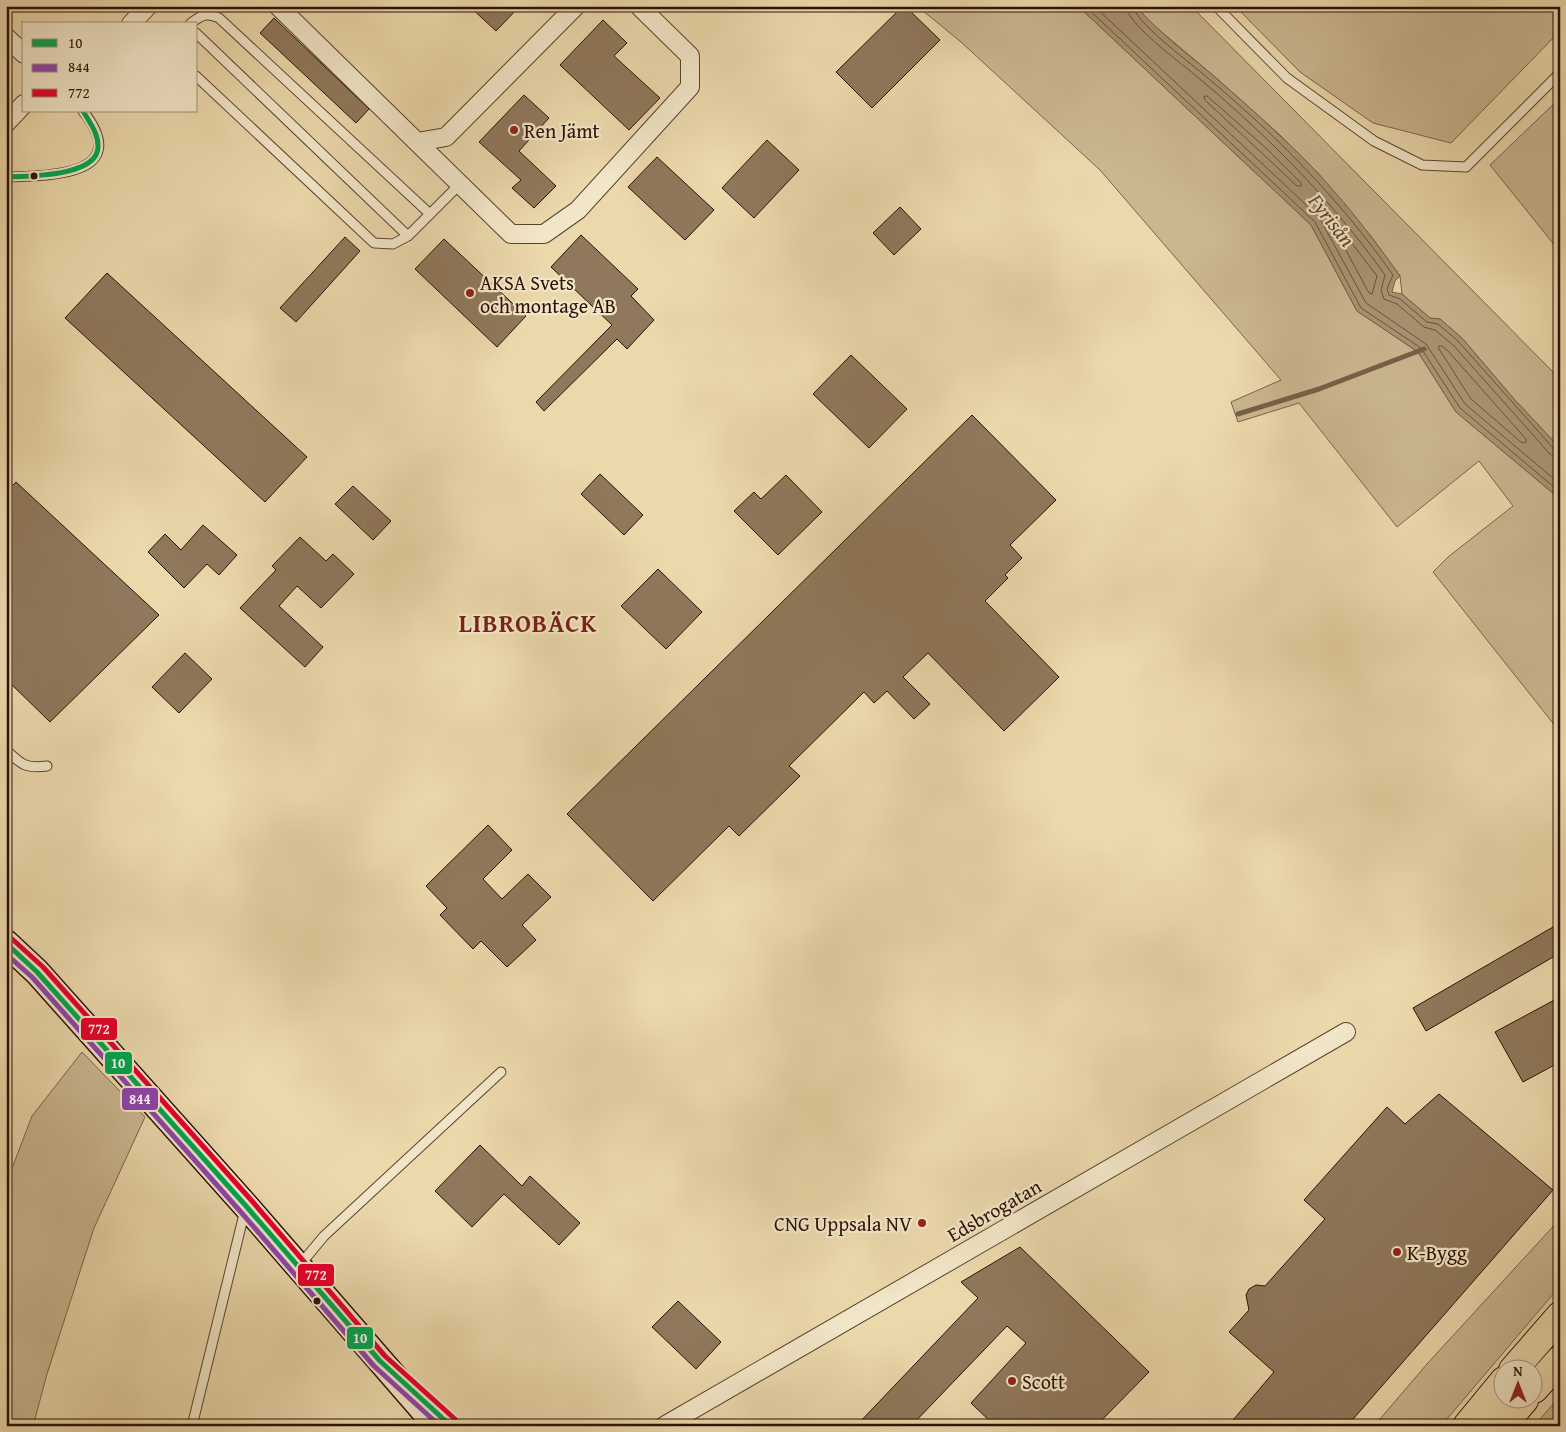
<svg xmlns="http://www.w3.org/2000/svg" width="1566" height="1432" font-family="'Gentium Book Plus',serif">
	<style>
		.green { fill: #cab68f; stroke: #7a644a }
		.water { fill: #aa9473; stroke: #776047 }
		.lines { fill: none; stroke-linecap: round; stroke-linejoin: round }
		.shore { stroke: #6a523c; stroke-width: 1 }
		.stream { stroke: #776047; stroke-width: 5 }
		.building { fill: #8f785b; stroke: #2b1105 }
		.service-casing { stroke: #5b432e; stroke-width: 11 }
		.minor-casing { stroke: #5b432e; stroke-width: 20 }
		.secondary-casing { stroke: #2b1105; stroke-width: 28 }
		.primary-casing { stroke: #2b1105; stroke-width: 30 }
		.service { stroke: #f2e6c8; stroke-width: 9 }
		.minor { stroke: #f2e6c8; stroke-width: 18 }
		.secondary { stroke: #f2e6c8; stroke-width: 25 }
		.primary { stroke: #ebd8ab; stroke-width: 28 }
		.bus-1-casing { stroke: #f2e6c8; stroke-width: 9 }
		.bus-2-casing { stroke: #f2e6c8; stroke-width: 9 }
		.bus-3-casing { stroke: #f2e6c8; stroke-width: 9 }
		.bus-1 { stroke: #00a651; stroke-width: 5 }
		.bus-2 { stroke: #8e44ad; stroke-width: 5 }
		.bus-3 { stroke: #e4002b; stroke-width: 5 }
		.poi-dot { fill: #8f2418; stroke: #f2e6c8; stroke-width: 2 }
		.bus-dot { fill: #2b1105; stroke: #f2e6c8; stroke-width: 2 }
		.labels { text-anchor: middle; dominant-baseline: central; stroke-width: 4.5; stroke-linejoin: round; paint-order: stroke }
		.poi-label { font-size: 20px; fill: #2b1105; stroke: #f2e6c8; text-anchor: start }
		.street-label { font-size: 20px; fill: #2b1105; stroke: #f2e6c8 }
		.water-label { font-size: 21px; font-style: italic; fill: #5e4531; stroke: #f2e6c8 }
		.district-label { font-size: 25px; font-weight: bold; letter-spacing: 1px; fill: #7a1f14; stroke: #f2e6c8 }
		.line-badge { stroke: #f2e6c8; stroke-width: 2 }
		.badge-label { font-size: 14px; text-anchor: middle; font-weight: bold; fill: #fff }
	</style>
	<rect width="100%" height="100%" fill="#ebd8ab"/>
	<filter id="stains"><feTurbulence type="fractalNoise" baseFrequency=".004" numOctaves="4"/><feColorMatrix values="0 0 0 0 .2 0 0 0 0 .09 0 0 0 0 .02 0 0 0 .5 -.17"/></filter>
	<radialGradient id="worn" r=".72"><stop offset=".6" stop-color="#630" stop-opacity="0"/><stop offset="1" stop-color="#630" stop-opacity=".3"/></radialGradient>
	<path class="green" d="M917,6H1078L1311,225L1357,311L1418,352L1456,412L1560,499V732L1433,572L1448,557L1513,506L1479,461L1397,527L1299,403L1238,422L1231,402L1281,380L1100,170L961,42Z
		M1136,6H1191L1560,379V448L1514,399L1462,338L1440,319L1430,318L1402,294L1400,276L1373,239L1318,173L1279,134L1214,76L1151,23Z
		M1235,6H1560V31L1451,143L1373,123L1300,72Z
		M1560,98V252L1490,165Z
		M82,1052L145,1117L94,1228L47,1374L33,1426H6V1184L32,1116Z
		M1560,1219V1286L1441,1426H1374L1427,1364Z
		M1560,1396V1426H1534Z"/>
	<path class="water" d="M1078,6H1136C1157,31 1184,51 1209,72C1232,92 1255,112 1277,133C1324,175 1364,225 1400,276L1395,281L1392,292L1402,294L1430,318L1440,319L1462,338L1514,399L1560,448V499L1456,412L1418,352L1357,311L1311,225Z"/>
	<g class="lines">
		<path class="shore" d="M1085,6L1315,222L1361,308L1421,348L1460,408L1560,492
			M1094,6L1319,217L1366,303L1426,344L1465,404L1560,484
			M1126,6C1127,24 1180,62 1195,75C1266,134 1331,199 1385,275L1381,290L1384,299L1397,304L1424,327L1435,330L1454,346L1549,453L1554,457H1560
			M1133,6C1134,21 1189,62 1203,74C1274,133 1339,198 1393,275L1387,289L1389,295L1400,299L1427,322L1438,324L1458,341L1554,449L1560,451
			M1207,96L1266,148L1301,183V186H1297L1205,100L1204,97Z
			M1335,225H1338L1377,276L1372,294L1369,293L1334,228Z
			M1439,346H1442L1448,351L1526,439V442L1522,443L1471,399L1439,349Z"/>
		<path class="stream" d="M1238,414L1319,389L1424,349"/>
	</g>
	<path class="building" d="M469,6H520L496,31Z
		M903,6H905L940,40L872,108L836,72Z
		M274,18L369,109L356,123L260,33Z
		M603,20L627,43L614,56L660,98L629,130L560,65Z
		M524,95L549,118L519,151L556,186L534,208L512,188L521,180L479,142Z
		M767,140L799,170L754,218L722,188Z
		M657,157L714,210L685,240L628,187Z
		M900,207L921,229L894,255L873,233Z
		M581,235L638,289L631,296L654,320L627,349L617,339L544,411L536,402L612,325L551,267Z
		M345,237L360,251L296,322L280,308Z
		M444,239L526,316L497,347L415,269Z
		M107,273L307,457L265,502L65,318Z
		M851,355L907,409L869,448L813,394Z
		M972,415L1056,500L1010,545L1022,558L1005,575L1008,578L985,601L1059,677L1004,731L928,653L903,677L930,704L914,719L887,691L874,703L864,692L789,766L800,776L739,836L729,826L653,901L567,814Z
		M600,474L643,515L624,535L581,494Z
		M786,475L822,512L778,555L734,511L754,492L761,499Z
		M16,482L159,615L50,722L6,679V492Z
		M353,486L391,521L373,540L335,504Z
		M203,525L237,555L219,575L207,564L184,588L148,552L165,534L181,550Z
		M300,537L326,561L333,554L354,574L321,608L297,586L279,606L323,647L305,667L240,608L276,570L272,566Z
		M658,569L702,612L666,649L621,606Z
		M185,653L212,679L179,713L152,687Z
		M488,825L512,850L483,879L502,899L528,874L551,897L522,925L536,940L507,967L481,941L473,949L440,915L447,908L426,886Z
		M1560,923V953L1426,1031L1413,1008Z
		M1560,997V1062L1523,1082L1495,1032Z
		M1439,1094L1553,1190L1347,1426H1240L1233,1420L1274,1372L1229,1332L1249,1310L1246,1295L1249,1289L1256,1285L1265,1286L1325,1219L1304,1200L1387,1107L1405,1124Z
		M480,1145L522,1186L530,1176L580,1223L559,1245L504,1194L472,1227L435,1191Z
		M1020,1247L1149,1372L1096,1426H995L971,1403L1026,1343L1007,1326L911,1426H856L978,1298L961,1282Z
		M678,1301L721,1342L696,1369L652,1327Z"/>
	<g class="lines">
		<defs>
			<path id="service" d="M1216,6L1287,78L1374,141L1422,165L1466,167L1560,73
				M190,24C201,15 207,12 219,18L430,214
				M196,33L408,236L460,184
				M196,76L374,243L393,244L408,236
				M6,177C49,176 134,176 83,111
				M6,750C21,764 25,769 47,766
				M299,1266L324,1236L501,1072
				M192,1426L245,1210"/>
			<path id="minor" d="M278,6L511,234H544L578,210L690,87V56L639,6
				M131,24L148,6
				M6,37L24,54
				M6,123L24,104
				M417,142L446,137L576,6
				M664,1426L1346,1032"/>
			<path id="secondary" d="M6,943L37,972L246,1206L437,1426"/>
			<path id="primary" d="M1513,1370L1560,1316
				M1534,1389L1560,1360
				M1467,1426L1504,1381
				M1502,1426L1524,1400"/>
		</defs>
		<use href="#service" class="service-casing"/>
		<use href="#minor" class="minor-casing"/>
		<use href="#secondary" class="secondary-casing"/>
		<use href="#primary" class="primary-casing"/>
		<use href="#service" class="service"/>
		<use href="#minor" class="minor"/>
		<use href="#secondary" class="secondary"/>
		<use href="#primary" class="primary"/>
		<defs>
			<path id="bus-1" d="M6,177C27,176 99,177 98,146C98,133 90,123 83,111
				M6,943L37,972L246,1206L380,1361L451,1426"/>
			<path id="bus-2" d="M6,954L32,977L240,1211L374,1366L440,1426"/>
			<path id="bus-3" d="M11,938L43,967L252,1201L385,1356L456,1420"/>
		</defs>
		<use href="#bus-1" class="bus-1-casing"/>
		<use href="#bus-2" class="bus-2-casing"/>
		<use href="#bus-3" class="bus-3-casing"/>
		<use href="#bus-1" class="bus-1"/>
		<use href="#bus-2" class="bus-2"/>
		<use href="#bus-3" class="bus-3"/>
	</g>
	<g class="poi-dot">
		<circle cx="514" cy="130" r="5"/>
		<circle cx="470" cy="293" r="5"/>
		<circle cx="922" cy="1223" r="5"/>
		<circle cx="1397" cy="1252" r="5"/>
		<circle cx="1012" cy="1381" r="5"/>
	</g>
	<g class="bus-dot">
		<circle cx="34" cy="176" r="4.5"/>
		<circle cx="317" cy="1301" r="4.5"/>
	</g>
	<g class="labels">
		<g class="poi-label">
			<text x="524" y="130">Ren Jämt</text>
			<text x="480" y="282">AKSA Svets<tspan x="480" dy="23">och montage AB</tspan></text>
			<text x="912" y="1223" text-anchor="end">CNG Uppsala NV</text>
			<text x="1407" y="1252">K-Bygg</text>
			<text x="1022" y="1381">Scott</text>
		</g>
		<g class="street-label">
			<text transform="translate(994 1210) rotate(-30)">Edsbrogatan</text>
		</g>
		<g class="water-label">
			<text transform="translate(1332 220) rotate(52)">Fyrisån</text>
		</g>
		<g class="district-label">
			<text x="528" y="623">LIBROBÄCK</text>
		</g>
	</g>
	<g class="line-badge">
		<rect x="80" y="1017" width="38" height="24" rx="5" fill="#e4002b"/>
		<rect x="104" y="1051" width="29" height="24" rx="5" fill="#00a651"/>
		<rect x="121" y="1087" width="38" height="24" rx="5" fill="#8e44ad"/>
		<rect x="297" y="1263" width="38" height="24" rx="5" fill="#e4002b"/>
		<rect x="346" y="1326" width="28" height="24" rx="5" fill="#00a651"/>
	</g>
	<g class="badge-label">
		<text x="99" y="1034">772</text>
		<text x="118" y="1068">10</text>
		<text x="140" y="1104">844</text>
		<text x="316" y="1280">772</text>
		<text x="360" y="1343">10</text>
	</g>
	<rect width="1566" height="1432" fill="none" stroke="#ebd8ab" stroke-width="25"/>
	<rect x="8" y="8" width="1551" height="1417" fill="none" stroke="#2b1105" stroke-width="2.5"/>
	<rect x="12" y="12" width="1541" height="1407" fill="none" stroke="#2b1105"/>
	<rect x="22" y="22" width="175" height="90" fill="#f2e6c8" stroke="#a2917a"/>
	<rect x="32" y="39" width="25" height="8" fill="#00a651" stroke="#a2917a"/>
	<text x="68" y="48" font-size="15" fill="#2b1105">10</text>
	<rect x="32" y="64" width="25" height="8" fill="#8e44ad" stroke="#a2917a"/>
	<text x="68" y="72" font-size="15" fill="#2b1105">844</text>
	<rect x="32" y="89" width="25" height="8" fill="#e4002b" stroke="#a2917a"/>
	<text x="68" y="98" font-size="15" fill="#2b1105">772</text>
	<g transform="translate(1518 1384)"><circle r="24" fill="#f2e6c8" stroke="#a2917a"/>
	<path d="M0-4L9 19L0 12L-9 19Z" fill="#8f2418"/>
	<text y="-8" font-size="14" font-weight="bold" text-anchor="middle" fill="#2b1105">N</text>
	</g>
	<rect width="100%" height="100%" filter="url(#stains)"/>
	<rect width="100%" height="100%" fill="url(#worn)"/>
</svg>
